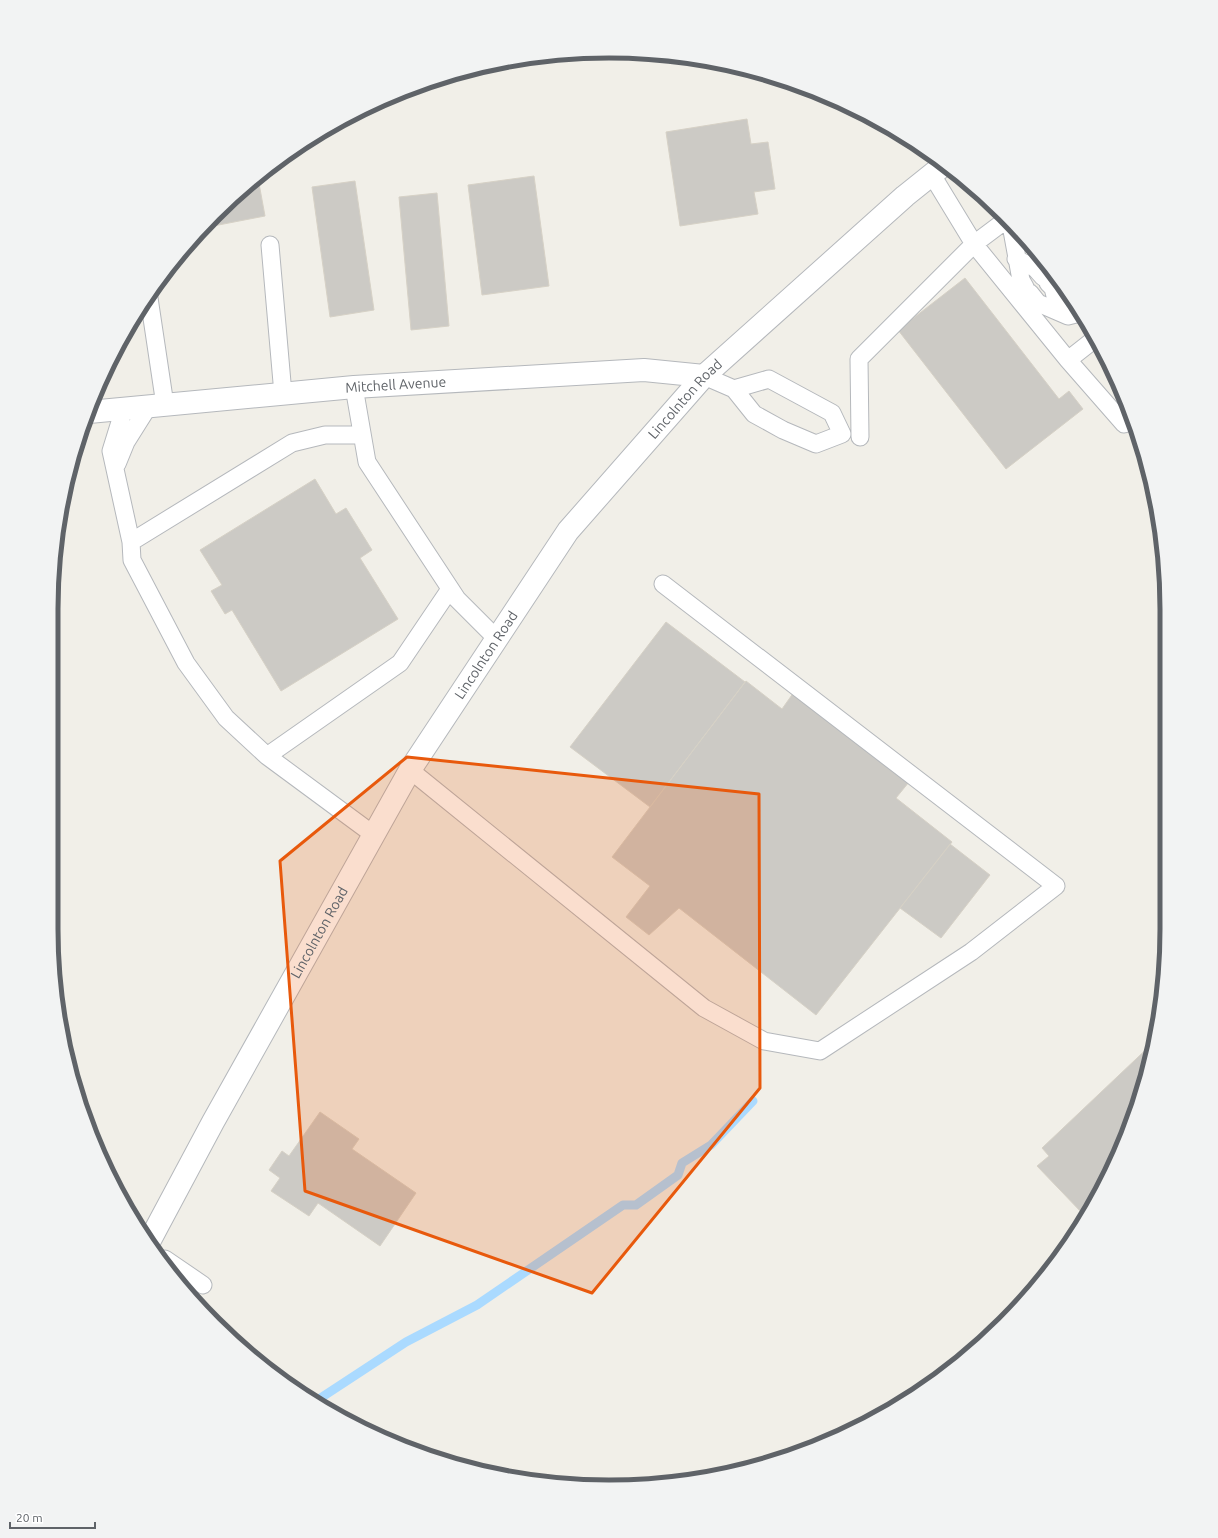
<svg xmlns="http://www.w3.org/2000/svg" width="1218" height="1538" font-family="Ubuntu,sans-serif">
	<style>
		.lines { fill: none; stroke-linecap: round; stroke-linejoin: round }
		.stream { stroke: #aadaff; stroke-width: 9 }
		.building { fill: #cccac5; stroke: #d6d1c6 }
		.service-casing { stroke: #b5b8bc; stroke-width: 19 }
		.minor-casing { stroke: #b5b8bc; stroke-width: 24 }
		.tertiary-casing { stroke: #b5b8bc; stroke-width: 24 }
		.service { stroke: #fff; stroke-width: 17 }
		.minor { stroke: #fff; stroke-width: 22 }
		.tertiary { stroke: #fff; stroke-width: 22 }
		.marked { fill: #e8590c; fill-opacity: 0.2; stroke: #e8590c; stroke-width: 3; stroke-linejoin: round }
		.labels { text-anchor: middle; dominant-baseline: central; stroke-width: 3; stroke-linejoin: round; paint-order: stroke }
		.street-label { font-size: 14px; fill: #5f6368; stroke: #fff }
		.rim { fill: none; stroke: #5f6368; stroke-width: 5 }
	</style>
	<rect width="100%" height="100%" fill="#f1efe8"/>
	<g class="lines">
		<path class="stream" d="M316,1401L406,1342L477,1305L623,1205H636L678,1175L682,1163L711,1145L753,1101"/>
	</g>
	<path class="building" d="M747,119L751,144L768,142L775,189L754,192L758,214L680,226L666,132Z
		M534,176L549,286L482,295L468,185Z
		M258,178L265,216L203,228L241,189Z
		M355,181L374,310L330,317L312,187Z
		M437,193L449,326L411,330L399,197Z
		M965,278L1059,399L1069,391L1083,409L1006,469L898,330Z
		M315,479L336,514L346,508L372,550L360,558L398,619L281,691L232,610L225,614L211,591L222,585L200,550Z
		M55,557L59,581L52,582V573Z
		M666,622L745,682L650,807L570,747Z
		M746,681L782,709L794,692L909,782L896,798L952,842L816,1015L679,908L649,935L626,917L650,886L612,857Z
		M950,844L990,875L941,938L900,908Z
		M1155,1041L1124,1143L1083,1214L1037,1166L1049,1156L1042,1148Z
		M320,1112L359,1139L352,1149L416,1193L380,1246L318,1203L309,1216L271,1191L280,1178L269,1170L282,1151L289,1156Z"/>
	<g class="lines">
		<defs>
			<path id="service" d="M932,175L974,244L1068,360L1124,424
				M1011,225L1021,280L1025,287
				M270,245L283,394
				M1016,259L1035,268L1043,277
				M1048,283L1053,288L1059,311
				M1030,293L1038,303L1068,316L1080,313
				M149,298L165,405
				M1068,360L1096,338
				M704,376L734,389L754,414L783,430L816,444L842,434L832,413L769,379L734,389
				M354,387L367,462L457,599L497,639
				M124,409L111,451L131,542L132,560L186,663L226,718L267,756L374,835
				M860,437L859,359L974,244L1006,220
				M117,464L126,442L148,407
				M131,542L292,443L325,435H362
				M267,756L400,663L450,589
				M410,770L704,1008L764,1041L820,1051L971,952L1056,886L663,584
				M165,1259L203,1285"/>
			<g id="minor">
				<path id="s1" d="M89,412L354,387L644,370L704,376"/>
			</g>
			<g id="tertiary">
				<path id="s2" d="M150,1240L213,1122L410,770L568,531L704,376L905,196L945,164"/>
			</g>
		</defs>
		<use href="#service" class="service-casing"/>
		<use href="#minor" class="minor-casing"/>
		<use href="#tertiary" class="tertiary-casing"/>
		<use href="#service" class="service"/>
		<use href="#minor" class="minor"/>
		<use href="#tertiary" class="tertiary"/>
	</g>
	<path class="marked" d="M407,757L759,794L760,1088L592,1293L305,1191L280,861Z"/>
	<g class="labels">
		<g class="street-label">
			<text stroke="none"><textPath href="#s1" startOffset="308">Mitchell Avenue</textPath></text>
			<text stroke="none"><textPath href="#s2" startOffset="1000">Lincolnton Road</textPath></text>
			<text stroke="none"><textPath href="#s2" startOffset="675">Lincolnton Road</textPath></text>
			<text stroke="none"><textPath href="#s2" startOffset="351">Lincolnton Road</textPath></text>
		</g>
	</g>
	<path d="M0 0H1218V1538H0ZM609 58H609A551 551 0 0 1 1160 609V929A551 551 0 0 1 609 1480H609A551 551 0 0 1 58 929V609A551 551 0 0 1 609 58Z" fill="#f2f3f3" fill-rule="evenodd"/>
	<path class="rim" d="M609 58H609A551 551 0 0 1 1160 609V929A551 551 0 0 1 609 1480H609A551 551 0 0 1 58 929V609A551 551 0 0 1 609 58Z"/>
	<path d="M10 1522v6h85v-6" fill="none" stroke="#5f6368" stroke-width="2"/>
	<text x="16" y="1522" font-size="12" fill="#5f6368" stroke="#ffffff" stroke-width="3" paint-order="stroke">20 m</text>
</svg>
